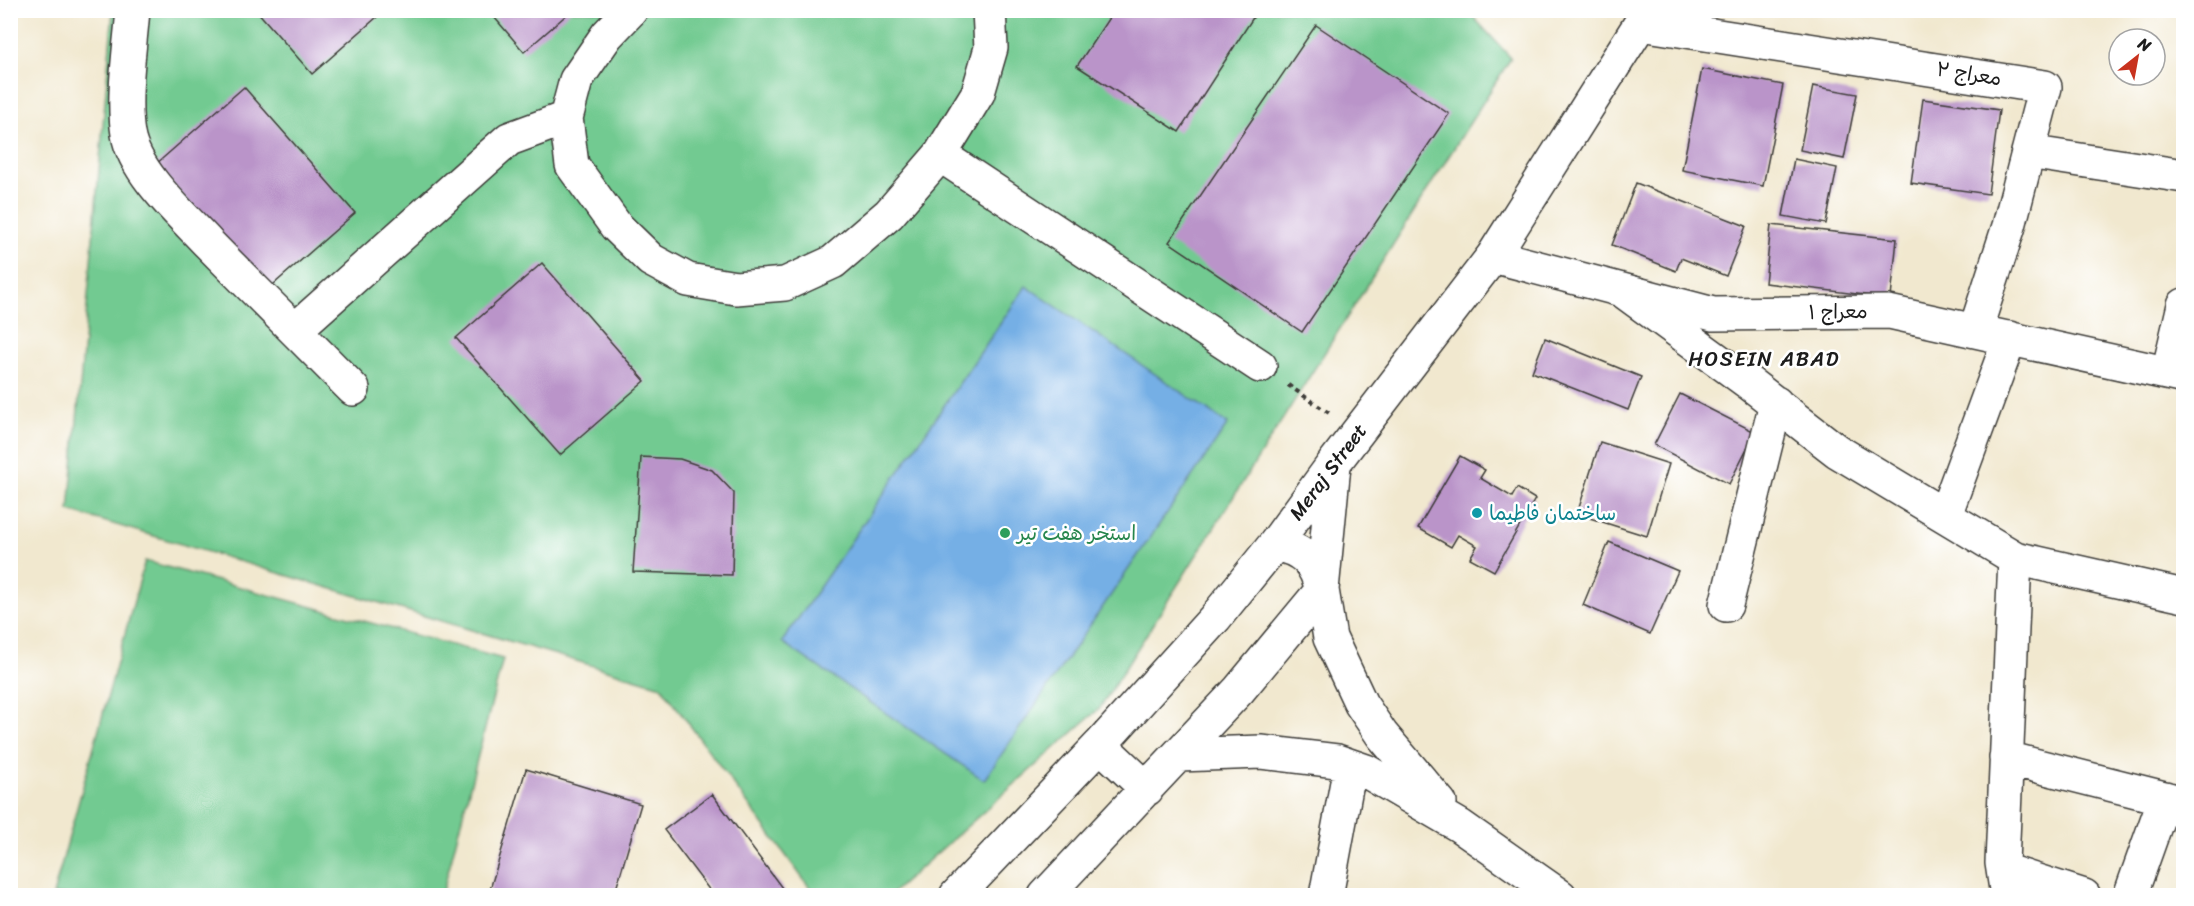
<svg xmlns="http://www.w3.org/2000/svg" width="2194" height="906" font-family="Sriracha,'Playpen Sans Arabic',sans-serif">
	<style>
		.green { fill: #72ca91; stroke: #477356; stroke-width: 1.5 }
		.water { fill: #75afe5; stroke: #486680; stroke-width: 1.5 }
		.building { fill: #ba94c9 }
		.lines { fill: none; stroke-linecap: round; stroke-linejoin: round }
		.minor-casing { stroke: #3c3b37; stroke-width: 36 }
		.path { stroke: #3c3b37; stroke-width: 4; stroke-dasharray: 4.5 4.5; stroke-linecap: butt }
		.minor { stroke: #fff; stroke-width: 33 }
		.culture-dot { fill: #0f9aa8; stroke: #fff; stroke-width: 2 }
		.leisure-dot { fill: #2e9e5b; stroke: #fff; stroke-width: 2 }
		.labels { text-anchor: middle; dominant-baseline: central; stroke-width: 5; stroke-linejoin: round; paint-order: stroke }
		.street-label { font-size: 20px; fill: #1c1c1c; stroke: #fff }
		.culture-label { font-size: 20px; fill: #0d838f; stroke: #fff; text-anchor: start }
		.leisure-label { font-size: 20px; fill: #27864d; stroke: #fff; text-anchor: start }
		.neighbourhood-label { font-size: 21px; letter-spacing: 1.5px; fill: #1c1c1c; stroke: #fff }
	</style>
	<rect width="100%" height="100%" fill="#fff"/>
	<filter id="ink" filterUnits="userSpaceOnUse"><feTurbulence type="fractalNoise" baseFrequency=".0167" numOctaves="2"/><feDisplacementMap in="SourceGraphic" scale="12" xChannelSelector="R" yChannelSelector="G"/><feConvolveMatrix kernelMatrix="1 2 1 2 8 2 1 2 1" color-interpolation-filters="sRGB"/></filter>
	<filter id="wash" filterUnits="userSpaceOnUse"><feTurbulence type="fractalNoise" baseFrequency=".008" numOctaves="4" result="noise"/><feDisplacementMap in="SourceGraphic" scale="24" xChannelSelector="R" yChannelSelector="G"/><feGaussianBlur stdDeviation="1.35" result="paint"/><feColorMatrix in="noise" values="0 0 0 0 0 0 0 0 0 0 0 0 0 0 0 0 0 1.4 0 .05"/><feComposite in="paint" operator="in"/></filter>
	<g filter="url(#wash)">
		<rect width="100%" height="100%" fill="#f1e8cf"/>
		<path class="green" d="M1467,10L1511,58L1100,708L890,895H815L661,686L69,511L113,11Z
			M145,561L503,659L442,895H53Z"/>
		<path class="water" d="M1026,286L1228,424L984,780L782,642Z"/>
		<g id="blocks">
			<path class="building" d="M256,10H385L312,74Z
				M488,10H572L524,52Z
				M1114,10H1258L1179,132L1077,66Z
				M1316,25L1449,114L1302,332L1169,242Z
				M1702,69L1783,85L1763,186L1682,170Z
				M1813,86L1857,94L1844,159L1800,150Z
				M244,87L355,213L266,291L155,165Z
				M1923,99L1999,110L1988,194L1911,183Z
				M1794,159L1837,168L1826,224L1783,216Z
				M1636,183L1746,226L1726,276L1681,258L1676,271L1612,245Z
				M1771,225L1897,239L1891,298L1765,283Z
				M542,263L645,381L560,455L456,338Z
				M1545,338L1641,377L1628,410L1532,372Z
				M1680,394L1755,432L1729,484L1654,445Z
				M1600,442L1669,464L1647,536L1577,514Z
				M1460,456L1485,470L1480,478L1512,497L1517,488L1535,499L1494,571L1470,558L1477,546L1458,535L1451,547L1418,528Z
				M641,457L680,459L712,470L734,493L732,575L633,572Z
				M1609,542L1678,571L1650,634L1583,605Z
				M526,769L641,804L614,896H488Z
				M712,794L788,896H714L664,830Z"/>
		</g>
	</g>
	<g filter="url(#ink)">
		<use href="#blocks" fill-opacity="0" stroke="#3c3b37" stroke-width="1.5"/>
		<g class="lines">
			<defs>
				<path id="minor" d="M133,10C130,47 122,98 128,134C134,172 182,215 208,243C256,292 305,340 353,389
					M631,10L607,35L576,80L566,118L572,165L616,226L651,260L688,280L736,288L785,284L833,262L889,214L940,155
					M989,10L991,48L978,93L940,155L1260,366
					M1641,24L2045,87L2009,226L1975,331
					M2028,152L2184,176
					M1493,256L1713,314L1889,312L2184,377
					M1623,291L1749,383L1837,451L2015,558L2002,863L2007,896
					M295,330L509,139L566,118
					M2168,373L2184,305
					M1334,465L1322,590L1330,638L1361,704L1382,735L1440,803
					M1945,515L2010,338
					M2015,558L2184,596
					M1726,605L1776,403
					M1100,745L1147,789
					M1179,755L1261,752L1337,761L1366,771L1460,826L1560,896
					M2006,758L2184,803
					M2003,870L2084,896
					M956,896L1100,745L1215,618L1275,544L1334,463L1493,256L1649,10
					M1045,896L1239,690L1322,590C1315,562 1304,550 1275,544
					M1326,896L1350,766
					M2130,896L2165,798"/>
			</defs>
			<use href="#minor" class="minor-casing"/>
			<path class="path" d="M1288,385L1329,413"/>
			<use href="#minor" class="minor"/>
		</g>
	</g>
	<circle class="culture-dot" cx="1477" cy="513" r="6"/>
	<circle class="leisure-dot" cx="1005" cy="533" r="6"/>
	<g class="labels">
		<g class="street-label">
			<text transform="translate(1969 74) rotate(9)">معراج ۲</text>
			<text transform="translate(1838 312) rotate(-1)">معراج ۱</text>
			<text transform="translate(1328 472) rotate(-53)">Meraj Street</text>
		</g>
		<g class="culture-label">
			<text x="1489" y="513">ساختمان فاطیما</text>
		</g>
		<g class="leisure-label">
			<text x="1017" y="533">استخر هفت تیر</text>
		</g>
		<g class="neighbourhood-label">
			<text x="1764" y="359">HOSEIN ABAD</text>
		</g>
	</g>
	<rect width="2194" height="906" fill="none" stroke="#fff" stroke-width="36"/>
	<g transform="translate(2137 57) rotate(31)"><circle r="28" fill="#ffffff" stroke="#a4a4a4" stroke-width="1.5"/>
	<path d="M0-4.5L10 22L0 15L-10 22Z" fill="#c8321e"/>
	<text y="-9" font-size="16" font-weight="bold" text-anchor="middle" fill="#1c1c1c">N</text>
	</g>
</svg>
